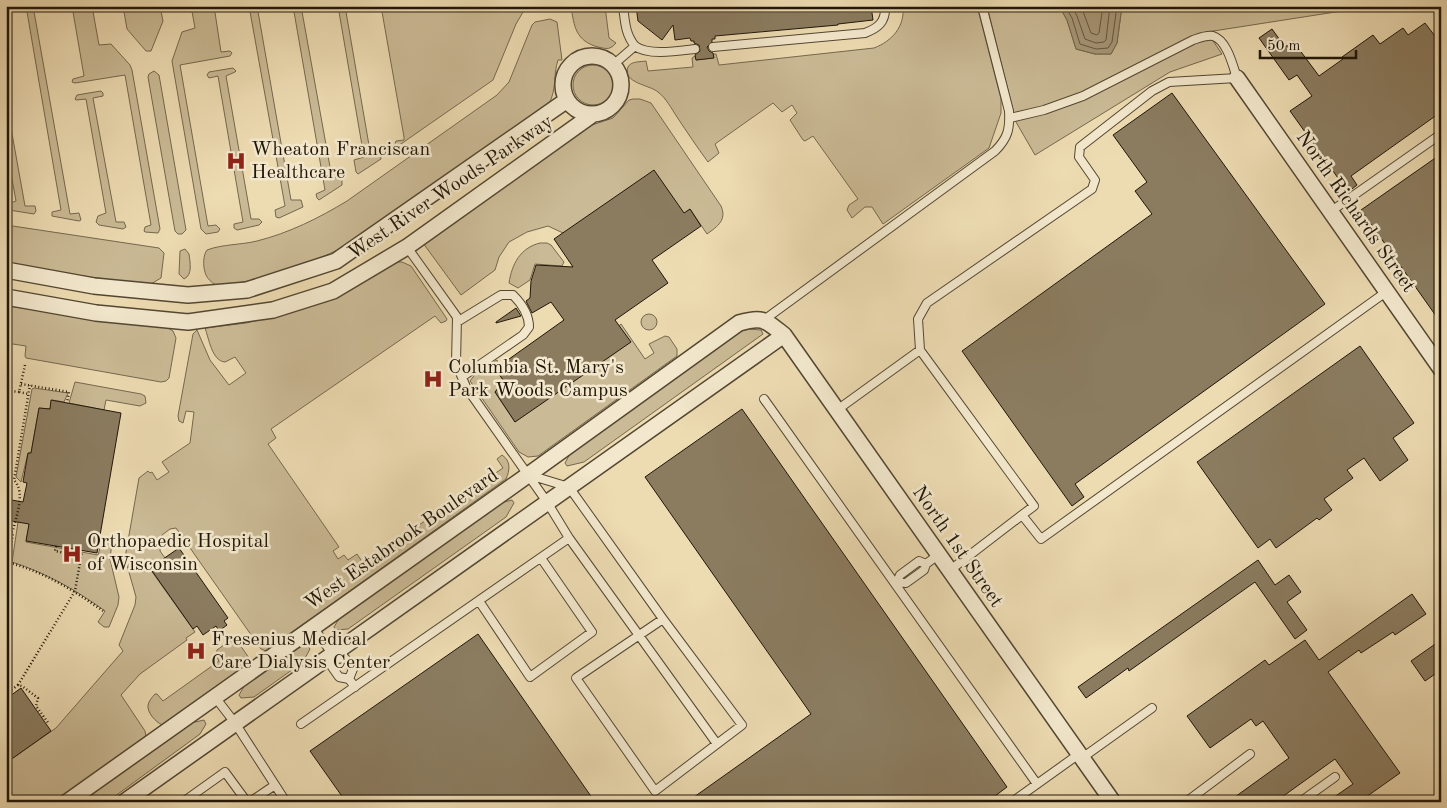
<svg xmlns="http://www.w3.org/2000/svg" width="1447" height="808" font-family="'Old Standard TT',serif">
	<style>
		.green { fill: #caba95; stroke: #75684e }
		.water { fill: #a79878; stroke: #71644b }
		.lines { fill: none; stroke-linecap: round; stroke-linejoin: round }
		.shore { stroke: #645740; stroke-width: 1 }
		.building { fill: #8b7c60; stroke: #201608 }
		.lane-casing { stroke: #534732; stroke-width: 10 }
		.street-casing { stroke: #534732; stroke-width: 18 }
		.path { stroke: #201608; stroke-width: 2.5; stroke-dasharray: 1 2.5; stroke-linecap: butt }
		.lane { stroke: #f3e8cd; stroke-width: 8 }
		.street { stroke: #f3e8cd; stroke-width: 15 }
		.labels { text-anchor: middle; dominant-baseline: central; stroke-width: 5; stroke-linejoin: round; paint-order: stroke }
		.poi-label { font-size: 20px; fill: #201608; stroke: #f3e8cd; text-anchor: start }
		.street-label { font-size: 20px; fill: #201608; stroke: #f3e8cd }
	</style>
	<rect width="100%" height="100%" fill="#eddbb2"/>
	<filter id="stains"><feTurbulence type="fractalNoise" baseFrequency=".004" numOctaves="4"/><feColorMatrix values="0 0 0 0 .2 0 0 0 0 .09 0 0 0 0 .02 0 0 0 .5 -.17"/></filter>
	<radialGradient id="worn" r=".72"><stop offset=".6" stop-color="#630" stop-opacity="0"/><stop offset="1" stop-color="#630" stop-opacity=".3"/></radialGradient>
	<path class="green" d="M26,6H33L70,214L79,213L81,220L79,221L52,216V212L61,210Z
		M72,6H92L99,45L111,44L130,65L132,70L160,229L158,233L145,232L144,231L145,227L151,225L125,75L75,83L72,82L73,79L84,76Z
		M123,6H160L163,21L151,51H146L127,29Z
		M191,6H214L221,52L230,51L232,53L230,56L180,65L208,226L216,225L220,229L218,232L206,234L201,229L172,61L182,32L195,28Z
		M249,6H257L291,200H301L303,207L279,218L276,217L275,210L285,206Z
		M293,6H301L332,178L340,177L342,179V185L319,200L317,198L316,194L325,190Z
		M338,6H345L370,151L380,149L381,159L358,174L356,172L354,160L364,157Z
		M381,6H539L528,9L523,12L516,24L493,80L398,146L395,144L396,141L404,140V137Z
		M571,6H605L609,38L616,43C610,50 607,49 598,47C576,41 574,27 571,6Z
		M903,6H977L1001,99V113L989,148L883,224L872,207H865L852,218L847,210L849,205L858,199L813,136L805,141L803,140L790,120L797,113L792,105L782,112L773,103L715,144L719,153L708,162C697,147 687,132 677,117C671,108 666,98 658,92C650,85 622,83 628,67C631,61 640,62 646,61L648,71L693,67L692,58L695,56L696,60L713,58V54H716L719,65L874,48C892,41 905,27 903,6Z
		M987,6H1059L1067,20L1076,49L1095,54H1111L1117,43L1122,6H1374L1207,32L1222,54L1170,72L1035,155L1016,122Z
		M550,19L557,22L562,60H558C553,75 557,88 549,104L342,248C308,264 274,277 237,283C230,284 221,287 214,284C210,281 206,277 205,272C203,266 203,255 207,250C223,244 241,245 257,241C289,233 319,218 347,201L497,95L509,82L532,25L535,22Z
		M573 85a20 20 0 1 1 40 0a20 20 0 1 1-40 0Z
		M233,68L236,71L235,72L226,76L251,219H259L262,222L259,225L237,230L234,228V224L243,222L218,76L209,78L207,75L209,72Z
		M154,71L159,75L186,230L182,234H178L175,231L148,77L149,74Z
		M101,91L103,93V96L93,98L116,222H124L126,227L123,229L99,225L96,222L98,216L106,213L86,99L76,100L75,99L77,95Z
		M633,99H640L651,103L721,206C727,220 718,226 707,234L690,209L684,214L563,233L548,226L527,232L509,242L499,257L495,270L461,295L423,243L592,125L613,118L629,100Z
		M6,100L25,206H35L36,211L34,214L9,210L6,208L8,204L16,201L6,146Z
		M6,225L159,248L164,253L161,278L151,284H140L6,265Z
		M540,243H547L551,245L564,262L562,266L535,264L530,280L518,288L509,283C512,264 520,248 540,243Z
		M185,249L189,254C190,262 193,275 184,279L179,274L180,251Z
		M397,262H402L411,266L443,313L447,319L446,321L441,323L435,316L271,429L276,438L268,444L339,547L333,551L338,559L344,555L348,560L357,554L363,563L503,468L497,459L502,455C511,461 510,470 506,479L266,651L261,649L176,528L170,529L162,535L160,551L165,558L150,569L195,632L186,638L187,640L140,674L121,695L145,731L146,737L54,802H6V763L56,728L123,651L119,645L135,605L136,597L125,558L139,478L148,471L150,473L152,472L157,480L169,472L162,462L190,443L194,412L186,411L183,423L179,421L178,416L193,334L197,330L210,360L229,385L246,373L235,357L225,362C212,361 209,339 205,328L246,323L295,311L347,291Z
		M6,306L168,328L173,331L176,338L169,378L166,381L161,382L26,358L25,356L26,346L6,343Z
		M641 322a8 8 0 1 1 16 0a8 8 0 1 1-16 0Z
		M621,324L645,359L654,353L649,344L665,336L669,337L677,349V356L538,456L528,457L519,452L470,381L476,373L497,360L499,366L495,369L504,381L495,392L515,422Z
		M749,329L761,330L763,334L584,462L567,466L565,463L571,452L737,332Z
		M75,382L141,394L145,396L146,403L140,406L106,400L104,410L69,403Z
		M34,388L68,393L64,402L52,400L50,409L39,408L31,453H28L21,482L16,477L32,389Z
		M512,500L514,503L506,517L348,629L336,630L334,627L342,614L496,504Z
		M30,521L26,542L98,555L100,548L104,549L106,541L104,540L112,542L110,559L119,597L118,605L109,627H104L98,622L105,611C76,590 46,573 12,562L18,522Z
		M229,641L238,642L249,658V663L162,725C156,722 147,713 148,705C149,701 152,697 155,694H157L163,701L219,661L216,656L217,650Z
		M307,645L310,649L303,662L254,697L241,698L239,695L245,685L291,650Z
		M204,720L206,724L200,734L107,802H81L191,723Z"/>
	<path class="water" d="M1059,6H1122L1117,43L1111,54H1095L1076,49L1067,20Z"/>
	<g class="lines">
		<path class="shore" d="M1065,6L1072,18L1080,44L1096,49L1108,48L1112,42L1117,6
			M1072,6L1077,16L1085,39L1096,43L1104,42L1106,40L1110,6
			M1081,6L1091,33L1097,35L1099,33L1103,6"/>
	</g>
	<path class="building" d="M636,6H871L873,20L838,24V25L715,36V39H712V42L707,47L709,51L713,53L714,58L696,60L695,55L700,51L699,45L694,43V41H691L690,38L675,40L673,25L662,40L638,21Z
		M1425,23L1441,44V112L1351,176L1357,185L1348,192L1290,111L1312,96L1297,75L1289,80L1259,38L1272,29L1285,47L1293,41L1319,76L1343,59L1342,57L1373,35L1380,44L1403,28L1408,35Z
		M1172,93L1325,304L1075,484L1084,497L1072,506L962,351L1152,214L1135,191L1147,182L1113,135Z
		M1441,154V323L1361,210Z
		M654,170L684,213L690,209L701,226L652,260L668,283L615,320L631,342L515,422L495,392L504,381L495,369L564,320L551,302L532,313L526,301L530,298L531,281L536,265L573,267L554,239Z
		M516,308L521,316L496,323V322Z
		M1360,346L1414,423L1393,438L1408,460L1380,481L1364,458L1347,470L1353,478L1324,499L1332,510L1319,520L1317,518L1276,548L1270,539L1258,548L1197,462Z
		M51,400L121,413L97,553L26,541L29,524L6,520V499L23,502L27,483L23,482L28,453H31L39,408L50,409Z
		M742,409L1007,787L987,802H687L811,714L645,477Z
		M179,548L228,618L224,621L227,625L219,631L216,626L203,635L197,626L193,629L150,568Z
		M1258,560L1275,585L1289,575L1301,592L1287,602L1307,630L1295,639L1255,582L1129,671L1128,668L1086,698L1078,687Z
		M1412,594L1426,614L1395,635L1393,632L1361,653L1359,650L1328,672L1400,773L1359,802H1327L1353,784L1335,759L1275,802H1228L1289,758L1263,721L1256,726L1251,719L1210,748L1187,716L1265,660L1269,665L1305,640L1319,660Z
		M478,634L595,802H346L310,751Z
		M1441,640V670L1425,681L1411,661Z
		M21,688L51,731L6,763V699Z"/>
	<g class="lines">
		<defs>
			<path id="lane" d="M623,6C625,21 625,34 635,46
				M713,47L865,33C878,28 886,22 885,6
				M613,65L635,46C648,56 678,51 695,49
				M1330,212L1441,134
				M407,247L457,317L456,363L466,387L547,502L569,538L717,744
				M764,320L995,151C1008,138 1010,129 1009,111L982,6
				M457,322L501,295H513C522,304 529,314 529,327L523,335L462,377
				M920,350L918,319L927,303L1092,189L1095,180L1079,157L1080,147L1152,91L1169,82L1237,78C1233,66 1227,40 1213,36C1206,35 1199,38 1193,40L1083,96L1044,110L1010,118
				M764,399L1037,784
				M837,410L920,350L1034,506L1022,515
				M529,475L569,487L663,619L742,725L655,791L576,678L663,619
				M926,564L919,561L900,575L897,582L906,583L924,570L926,564L938,555
				M949,571L1022,515L1041,539L1386,292
				M479,601L530,677L592,632L541,558
				M313,627L333,655
				M336,659L332,667L339,677L349,679L355,687
				M336,659L345,658L353,669L349,679
				M215,697L235,723L286,802
				M301,724L569,538
				M1082,758L1152,708
				M183,802L225,772L247,802
				M250,802L275,785
				M1012,802L1079,754
				M1186,802L1250,754
				M1300,802L1335,777"/>
			<path id="street" d="M563 85a29 29 0 1 1 58 0a29 29 0 1 1-58 0Z
				M1237,78L1441,369
				M6,270L94,286L188,295L247,290L336,261L567,100
				M6,297L96,313L188,322L273,310L333,291L407,247L592,115
				M67,802L528,475L739,323C763,316 765,320 784,335L1113,802
				M124,802L784,335"/>
		</defs>
		<use href="#lane" class="lane-casing"/>
		<use href="#street" class="street-casing"/>
		<path class="path" d="M25,365L19,392L29,394
			M21,384L69,392L67,403
			M11,391L19,392
			M6,536L13,531C16,516 26,493 14,480L30,385
			M56,546L55,551L81,556
			M6,562C43,571 73,590 103,611
			M9,563L13,532
			M18,685L75,591L82,551
			M6,694L18,685L22,686L38,698L36,706L49,724"/>
		<use href="#lane" class="lane"/>
		<use href="#street" class="street"/>
	</g>
	<defs>
		<symbol id="hospital-bare" viewBox="-9 -9 18 18"><path d="M-5-5h3v3.5h4V-5h3V5h-3V1.5h-4V5h-3Z" fill="#8f2418" stroke="#f3e8cd" stroke-width="2.5" paint-order="stroke"/></symbol>
	</defs>
	<g fill-rule="evenodd">
		<use href="#hospital-bare" x="222" y="147" width="28" height="28"/>
		<use href="#hospital-bare" x="419" y="365" width="28" height="28"/>
		<use href="#hospital-bare" x="58" y="540" width="28" height="28"/>
		<use href="#hospital-bare" x="182" y="637" width="28" height="28"/>
	</g>
	<g class="labels">
		<g class="poi-label">
			<text x="251" y="150">Wheaton Franciscan<tspan x="251" dy="23">Healthcare</tspan></text>
			<text x="448" y="368">Columbia St. Mary's<tspan x="448" dy="23">Park Woods Campus</tspan></text>
			<text x="87" y="542">Orthopaedic Hospital<tspan x="87" dy="23">of Wisconsin</tspan></text>
			<text x="211" y="640">Fresenius Medical<tspan x="211" dy="23">Care Dialysis Center</tspan></text>
		</g>
		<g class="street-label">
			<text transform="translate(451 188) rotate(-34)">West River Woods Parkway</text>
			<text transform="translate(1355 212) rotate(55)">North Richards Street</text>
			<text transform="translate(402 540) rotate(-35)">West Estabrook Boulevard</text>
			<text transform="translate(957 547) rotate(55)">North 1st Street</text>
		</g>
	</g>
	<rect width="1447" height="808" fill="none" stroke="#eddbb2" stroke-width="25"/>
	<rect x="8" y="8" width="1432" height="793" fill="none" stroke="#201608" stroke-width="2.5"/>
	<rect x="12" y="12" width="1422" height="783" fill="none" stroke="#201608"/>
	<path d="M1260 50v8h96v-8" fill="none" stroke="#201608" stroke-width="2.5"/>
	<text x="1267" y="50" font-size="15" fill="#201608" stroke="#f3e8cd" stroke-width="4" paint-order="stroke">50 m</text>
	<rect width="100%" height="100%" filter="url(#stains)"/>
	<rect width="100%" height="100%" fill="url(#worn)"/>
</svg>
